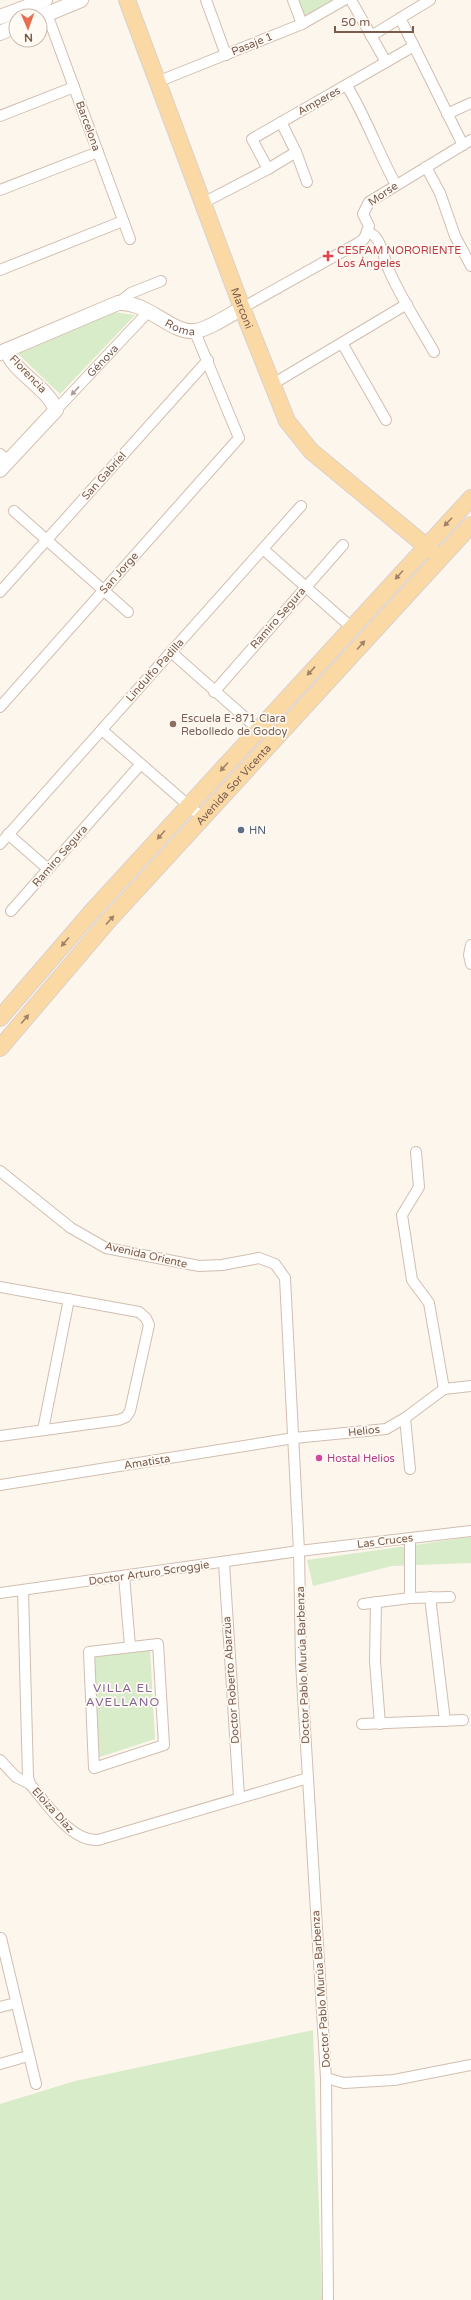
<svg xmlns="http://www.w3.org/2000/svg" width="471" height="2300" font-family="'Varela Round',sans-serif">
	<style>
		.green { fill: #d8ecc9 }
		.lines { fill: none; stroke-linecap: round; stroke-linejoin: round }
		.street-casing { stroke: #d1beb0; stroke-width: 12 }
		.secondary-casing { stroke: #d6c0b0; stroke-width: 16 }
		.primary-casing { stroke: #dad1cd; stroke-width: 18 }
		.street { stroke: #fff; stroke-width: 10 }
		.secondary { stroke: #fff; stroke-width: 14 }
		.primary { stroke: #fbd9a5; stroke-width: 16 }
		.oneway { fill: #af9d94 }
		.oneway2 { fill: #a18267 }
		.health-dot { fill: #e0444e; stroke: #fffaf3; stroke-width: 1.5 }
		.education-dot { fill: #8d6e63; stroke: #fffaf3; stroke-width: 1.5 }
		.service-dot { fill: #5c6f8a; stroke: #fffaf3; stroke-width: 1.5 }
		.hotel-dot { fill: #d1479c; stroke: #fffaf3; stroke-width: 1.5 }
		.labels { text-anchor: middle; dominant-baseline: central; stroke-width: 3.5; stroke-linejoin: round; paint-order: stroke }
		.street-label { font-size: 11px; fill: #7a5c4d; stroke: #fffaf3 }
		.health-label { font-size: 11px; fill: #be3a42; stroke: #fffaf3; text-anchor: start }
		.education-label { font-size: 11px; fill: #785e54; stroke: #fffaf3; text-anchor: start }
		.service-label { font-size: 11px; fill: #4e5e75; stroke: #fffaf3; text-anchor: start }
		.hotel-label { font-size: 11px; fill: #b23c85; stroke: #fffaf3; text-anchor: start }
		.neighbourhood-label { font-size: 12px; letter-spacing: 1px; fill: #846695; stroke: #fffaf3 }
	</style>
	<rect width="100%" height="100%" fill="#fdf6ec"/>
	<path class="green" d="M298,0H333L304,17Z
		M114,312L135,315L60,394L17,353Z
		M471,1537V1563L392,1566L313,1586L307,1560Z
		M150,1648L155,1739L97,1758L92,1655Z
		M313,2030L322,2300H0V2104L75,2081Z"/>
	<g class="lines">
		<defs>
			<g id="street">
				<path d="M206,0L226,55"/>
				<path d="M293,0L302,24"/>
				<path d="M351,0L386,62"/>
				<path d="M47,14L130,239"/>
				<path d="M400,18L463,145"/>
				<path d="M371,36L430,0"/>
				<path d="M157,82L302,24L344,0"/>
				<path d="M347,86C366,117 378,152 396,185"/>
				<path d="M447,114L471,103"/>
				<path d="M0,116L74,87"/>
				<path d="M281,122L296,152L307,182"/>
				<path d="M426,167L440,193L455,236L471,266"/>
				<path d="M268,169L296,152"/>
				<path d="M0,190L98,152"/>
				<path d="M203,203L268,169L252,139L414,46"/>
				<path d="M368,233C380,233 384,259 388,268C400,297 419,325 434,352"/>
				<path d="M0,270L123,221"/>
				<path d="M118,303L131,293L161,281"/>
				<path d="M242,308L358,243L364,239L369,226L363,214L369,202L471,140"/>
				<path d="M342,343L386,420"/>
				<path d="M271,385L407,304"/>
				<path id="s1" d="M56,410L149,311"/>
				<path d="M0,454L8,461"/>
				<path d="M14,511L128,612"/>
				<path d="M263,549L351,627"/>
				<path d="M0,592L208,360"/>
				<path d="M171,652L258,729"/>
				<path d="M214,692L343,545"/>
				<path d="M0,707L239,438L195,332"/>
				<path d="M102,730L203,818"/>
				<path d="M8,834L48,869"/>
				<path d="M0,844L301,506"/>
				<path d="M11,911L140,765"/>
				<path d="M471,945L469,955L471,964"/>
				<path d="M416,1152L419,1187L402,1215L412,1280L429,1303L444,1389"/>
				<path d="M0,1171L71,1228L106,1248L199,1266L222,1265L259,1258L275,1264L285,1278L299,1551L301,1662L326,2078L328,2300"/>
				<path d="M0,1287L139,1312L146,1318L149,1325L130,1411L126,1417L119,1420L0,1436"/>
				<path d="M405,1418L410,1469"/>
				<path d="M43,1430L69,1299"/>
				<path d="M0,1485L294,1438L386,1429L405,1418L444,1389L471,1386"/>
				<path d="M224,1563L239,1797"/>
				<path d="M124,1576L130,1646"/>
				<path d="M23,1590L28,1777L30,1784C47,1804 71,1842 98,1840L308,1778"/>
				<path d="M0,1593L299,1551L471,1531"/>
				<path d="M430,1597L445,1721"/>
				<path d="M410,1598V1539"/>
				<path d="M376,1602L375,1661L380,1724"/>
				<path d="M363,1604L410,1598L450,1597"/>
				<path d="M158,1644L164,1745L94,1768L89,1652Z"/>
				<path d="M362,1724L463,1720"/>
				<path d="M0,1760L16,1777L30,1784"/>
				<path d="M1,1938L36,2084"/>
				<path d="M0,2007L16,2003"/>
				<path d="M0,2064L28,2056"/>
				<path d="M326,2078L344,2083L394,2080L471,2065"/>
			</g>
			<g id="secondary">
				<path d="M0,17L45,0"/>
				<path d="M40,17L81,0"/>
				<path d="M0,33L16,26"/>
				<path id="s2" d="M0,353L118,303C148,301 171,334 195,331C207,330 230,315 242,308"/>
				<path d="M0,470L56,410C47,386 12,372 7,350"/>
			</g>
			<g id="primary">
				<path id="s3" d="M127,0L242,308L287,421L311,451L433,552"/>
				<path d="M0,1018L95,908L471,498"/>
				<path id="s4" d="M0,1048L109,920L471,525"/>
			</g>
		</defs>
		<use href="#street" class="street-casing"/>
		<use href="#secondary" class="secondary-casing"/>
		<use href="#primary" class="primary-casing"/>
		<use href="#street" class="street"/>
		<use href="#secondary" class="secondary"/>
		<use href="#primary" class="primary"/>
	</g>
	<defs><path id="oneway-solid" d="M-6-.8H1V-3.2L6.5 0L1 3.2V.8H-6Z"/></defs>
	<use class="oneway" href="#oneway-solid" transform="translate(75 391) rotate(133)"/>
	<g class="oneway2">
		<use href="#oneway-solid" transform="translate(448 522) rotate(134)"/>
		<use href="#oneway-solid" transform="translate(399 575) rotate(132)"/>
		<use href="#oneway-solid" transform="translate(361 645) rotate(-48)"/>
		<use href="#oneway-solid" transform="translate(311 671) rotate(133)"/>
		<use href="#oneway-solid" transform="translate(224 767) rotate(132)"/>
		<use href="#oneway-solid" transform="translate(161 835) rotate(132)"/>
		<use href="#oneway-solid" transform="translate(110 920) rotate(-48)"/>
		<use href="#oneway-solid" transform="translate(65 942) rotate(131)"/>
		<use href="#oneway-solid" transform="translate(25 1019) rotate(-50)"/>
	</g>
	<path class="health-dot" d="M326 250h4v4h4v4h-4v4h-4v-4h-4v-4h4z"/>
	<circle class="education-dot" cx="173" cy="724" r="4"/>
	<circle class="service-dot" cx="241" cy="830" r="4"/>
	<circle class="hotel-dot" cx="319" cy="1458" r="4"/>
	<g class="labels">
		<g class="street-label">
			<text transform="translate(252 44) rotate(-22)">Pasaje 1</text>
			<text transform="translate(319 101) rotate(-29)">Amperes</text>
			<text transform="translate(88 126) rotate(70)">Barcelona</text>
			<text transform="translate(383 194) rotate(-35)">Morse</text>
			<text stroke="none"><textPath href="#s3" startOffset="329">Marconi</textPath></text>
			<text stroke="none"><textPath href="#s2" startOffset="196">Roma</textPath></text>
			<text stroke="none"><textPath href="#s1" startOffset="68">Génova</textPath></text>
			<text transform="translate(28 374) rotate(46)">Florencia</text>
			<text transform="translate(104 476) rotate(-48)">San Gabriel</text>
			<text transform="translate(119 573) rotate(-48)">San Jorge</text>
			<text transform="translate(278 618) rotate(-49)">Ramiro Segura</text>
			<text transform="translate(155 670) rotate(-48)">Lindulfo Padilla</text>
			<text stroke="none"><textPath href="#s4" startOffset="352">Avenida Sor Vicenta</textPath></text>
			<text transform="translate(60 856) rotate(-49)">Ramiro Segura</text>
			<text transform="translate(146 1255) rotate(13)">Avenida Oriente</text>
			<text transform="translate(364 1431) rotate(-6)">Helios</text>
			<text transform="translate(147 1462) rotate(-9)">Amatista</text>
			<text transform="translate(385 1541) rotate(-7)">Las Cruces</text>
			<text transform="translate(149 1573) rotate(-8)">Doctor Arturo Scroggie</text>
			<text transform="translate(303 1665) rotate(-92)">Doctor Pablo Murúa Barbenza</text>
			<text transform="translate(231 1680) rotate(-94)">Doctor Roberto Abarzúa</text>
			<text transform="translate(53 1810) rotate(48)">Eloiza Díaz</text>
			<text transform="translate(321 1989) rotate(-94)">Doctor Pablo Murúa Barbenza</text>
		</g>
		<g class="health-label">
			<text x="337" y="250">CESFAM NORORIENTE<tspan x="337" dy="13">Los Ángeles</tspan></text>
		</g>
		<g class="education-label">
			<text x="181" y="718">Escuela E-871 Clara<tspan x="181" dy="13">Rebolledo de Godoy</tspan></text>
		</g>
		<g class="service-label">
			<text x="249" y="830">HN</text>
		</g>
		<g class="hotel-label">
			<text x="327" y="1458">Hostal Helios</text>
		</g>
		<g class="neighbourhood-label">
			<text x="123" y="1688">VILLA EL<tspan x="123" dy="14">AVELLANO</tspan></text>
		</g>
	</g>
	<g transform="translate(28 28) rotate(178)"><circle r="19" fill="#fffaf3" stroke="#cabbb1"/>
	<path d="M0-3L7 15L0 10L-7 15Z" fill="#e76f51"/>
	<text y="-6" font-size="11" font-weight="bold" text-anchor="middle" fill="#7a5c4d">N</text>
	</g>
	<path d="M335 26v6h78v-6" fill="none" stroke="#7a5c4d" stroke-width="2"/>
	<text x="341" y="26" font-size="12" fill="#7a5c4d" stroke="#fffaf3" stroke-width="3" paint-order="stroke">50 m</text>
</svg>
